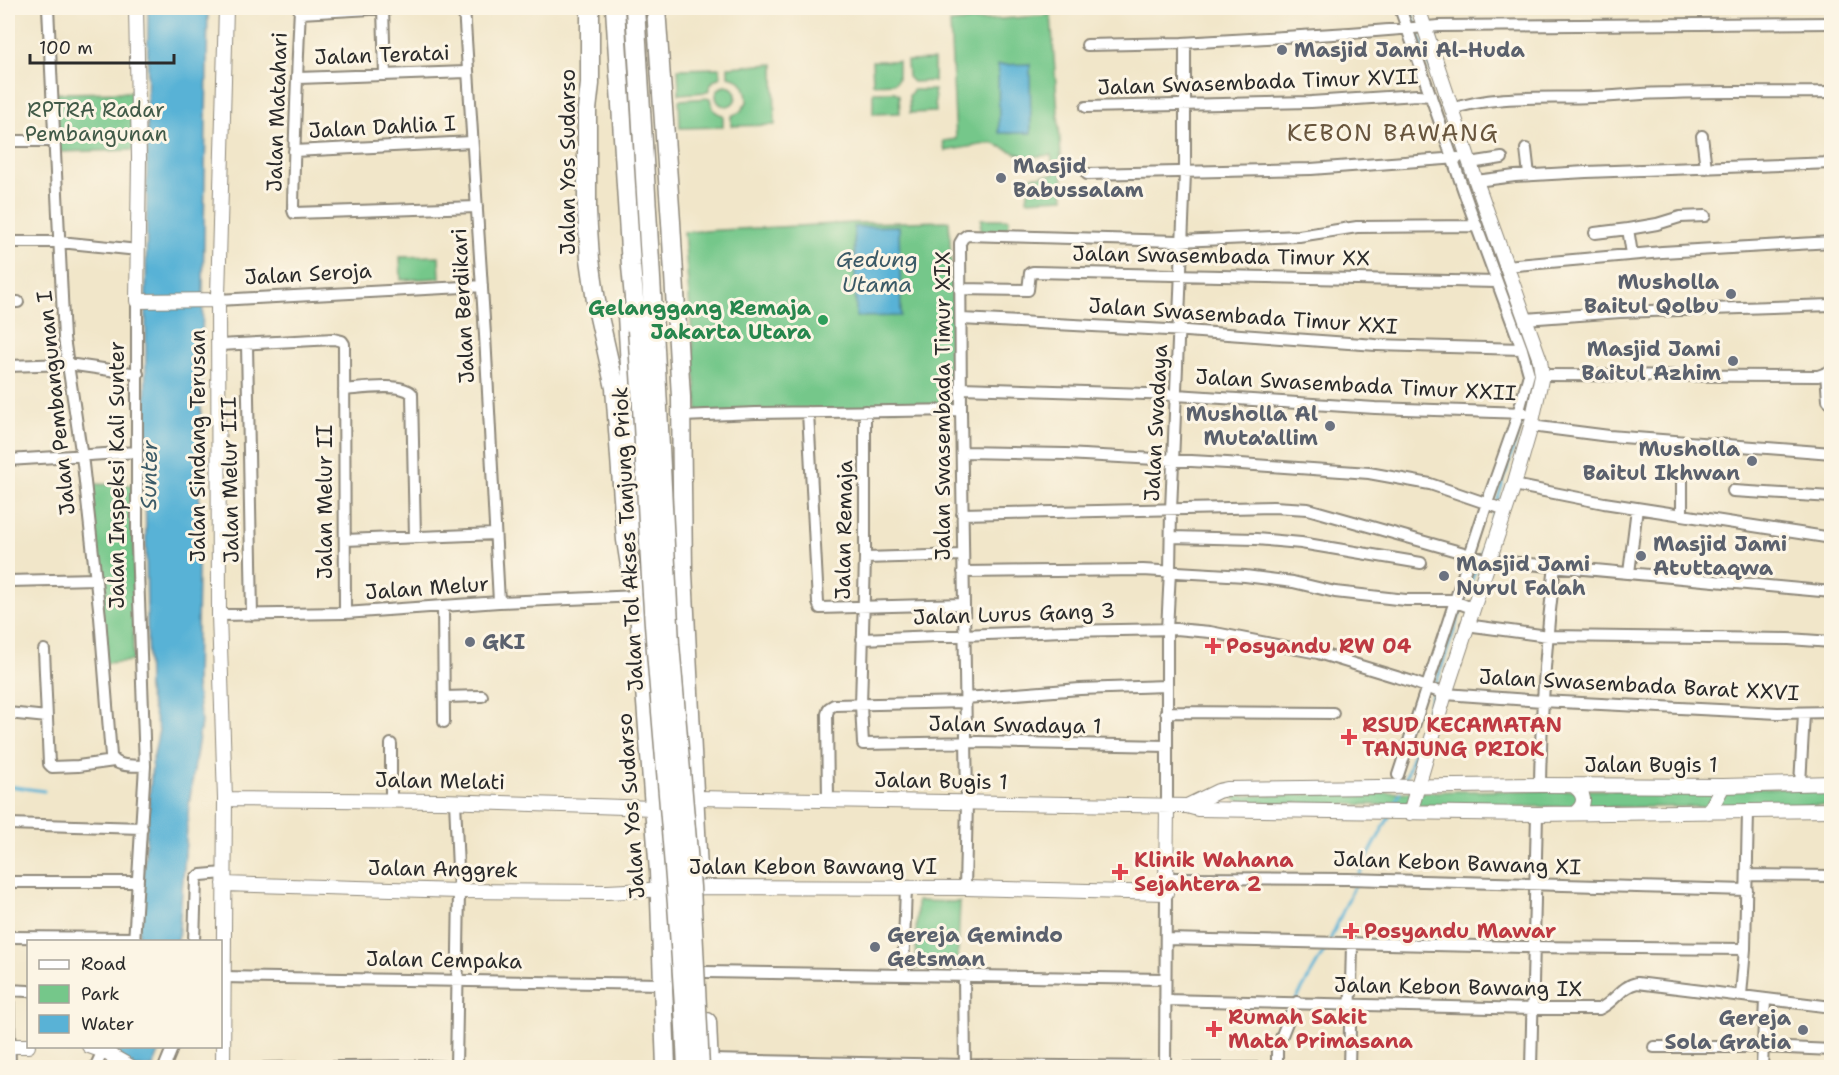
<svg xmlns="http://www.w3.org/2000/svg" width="1839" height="1075" font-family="'Shantell Sans',sans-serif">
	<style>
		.green { fill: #75c78a; stroke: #50795a; stroke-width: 1.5 }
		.water { fill: #59b2d6; stroke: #426e80; stroke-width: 1.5 }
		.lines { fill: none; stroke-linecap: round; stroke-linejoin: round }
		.stream { stroke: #59b2d6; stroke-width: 3 }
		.street-casing { stroke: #8e887a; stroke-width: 14 }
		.secondary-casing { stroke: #8e887a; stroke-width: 16 }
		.highway-casing { stroke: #8e887a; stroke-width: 21 }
		.street { stroke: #fff; stroke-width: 10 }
		.secondary { stroke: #fff; stroke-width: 14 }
		.highway { stroke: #fff; stroke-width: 18 }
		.highway-bridge-casing { stroke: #8e887a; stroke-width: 21; stroke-linecap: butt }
		.highway-bridge { stroke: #fff; stroke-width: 18 }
		.worship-dot { fill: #6b7280; stroke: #fcf5e5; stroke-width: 2 }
		.leisure-dot { fill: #2e9e5b; stroke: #fcf5e5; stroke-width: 2 }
		.health-dot { fill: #e0444e; stroke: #fcf5e5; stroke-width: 2 }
		.labels { text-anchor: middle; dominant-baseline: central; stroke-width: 6; stroke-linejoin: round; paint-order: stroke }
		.worship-label { font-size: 21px; font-weight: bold; fill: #5b616d; stroke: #fcf5e5; text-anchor: start }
		.street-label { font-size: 21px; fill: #2b2b2b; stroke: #fcf5e5 }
		.park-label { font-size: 21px; fill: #415a48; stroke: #fcf5e5 }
		.leisure-label { font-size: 21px; font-weight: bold; fill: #27864d; stroke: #fcf5e5; text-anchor: end }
		.health-label { font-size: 21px; font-weight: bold; fill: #be3a42; stroke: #fcf5e5; text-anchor: start }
		.water-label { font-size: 22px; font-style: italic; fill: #3b5a67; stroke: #fcf5e5 }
		.quarter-label { font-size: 24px; letter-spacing: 1.5px; fill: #68553d; stroke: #fcf5e5 }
	</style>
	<rect width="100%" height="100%" fill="#fcf5e5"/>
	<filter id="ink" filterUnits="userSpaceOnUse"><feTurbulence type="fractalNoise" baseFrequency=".0167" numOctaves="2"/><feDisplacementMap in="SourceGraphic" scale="12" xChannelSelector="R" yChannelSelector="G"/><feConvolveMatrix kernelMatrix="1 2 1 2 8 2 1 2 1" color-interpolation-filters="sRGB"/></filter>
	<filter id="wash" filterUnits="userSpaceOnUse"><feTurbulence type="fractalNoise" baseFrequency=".008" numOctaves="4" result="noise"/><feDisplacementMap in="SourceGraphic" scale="24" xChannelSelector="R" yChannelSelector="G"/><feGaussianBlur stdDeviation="1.35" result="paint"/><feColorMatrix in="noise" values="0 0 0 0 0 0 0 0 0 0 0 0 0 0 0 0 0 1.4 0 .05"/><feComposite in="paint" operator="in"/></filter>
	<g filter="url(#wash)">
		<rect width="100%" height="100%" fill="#f1e6c9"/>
		<path class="green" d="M952,8H977V16H952Z
			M1051,15L1064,198L1027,200L1030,177L1054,174L1051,155L1026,157L992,143L945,151L943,141L956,139L950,23Z
			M934,60V81L913,82L908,77L907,61Z
			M872,61H898V79L895,83L873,84Z
			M774,64L775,125L731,126V116L740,112L747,102C747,89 742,78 728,76V67Z
			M720,68L721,77C713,79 710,84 708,92L679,94L678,69Z
			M716 96a10 10 0 1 1 20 0a10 10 0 1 1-20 0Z
			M913,90H934L936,112L910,113L909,96Z
			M134,92L135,150L57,152L56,93Z
			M873,92H895L899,95L900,113L873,114Z
			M710,98C712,107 713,113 723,115V127L680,128L679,100Z
			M981,219H1009L1008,232H980Z
			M949,221L959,407L698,413L684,232L853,223Z
			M439,256L440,278L401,280L400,257Z
			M87,484L135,485L133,661L106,663Z
			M1831,788L1832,805C1635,809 1438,807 1241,802L1229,796L1463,791Z
			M917,901L960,902L957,971L915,969Z"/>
		<path class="water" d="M148,8H208L196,685L201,722L189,804L178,941L138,942L152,764L159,730L148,694L145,468Z
			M1030,64L1031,133H999L998,65Z
			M899,226L901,316L856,317L854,227Z
			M115,1047H161L153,1067L109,1068Z"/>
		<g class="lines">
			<path class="stream" d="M1410,8L1468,179
				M1470,185L1508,295
				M1525,410L1534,381
				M1464,601L1483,548L1523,416
				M1435,686L1462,607
				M1404,783L1433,693
				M8,786L44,791
				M1393,808L1400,792
				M1330,940L1365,862L1389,817
				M1296,1000L1327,946
				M1264,1065L1272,1053"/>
		</g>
	</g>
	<g filter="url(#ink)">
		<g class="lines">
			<defs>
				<path id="street" d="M48,8L64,338L83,464L100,617L111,756C117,768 133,765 145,766
					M300,8C297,75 294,142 293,210L294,213L477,207
					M383,8L385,75
					M464,8L485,335L499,602
					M300,13L389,8
					M1087,45L1182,43L1350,33L1439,26L1832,23
					M298,78L467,72
					M1086,107L1311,102L1417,95L1431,96
					M1452,109C1496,94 1546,99 1593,97C1619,96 1645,93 1671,93C1724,91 1778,93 1832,92
					M1702,136L1706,168
					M8,141H54
					M1526,149L1529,175
					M294,151L472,142
					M1470,163L1502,158
					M1087,174L1311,169L1458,158
					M1476,181L1515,176L1586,172L1832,163
					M1628,229L1657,224L1680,217L1705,216
					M1595,233L1628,229L1632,254
					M8,242H60L138,250
					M1506,266L1662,252L1832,242
					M960,289L1028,290L1030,273L1033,272L1497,282
					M218,300L482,286
					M8,302H18
					M962,319L1186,331L1376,345L1522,349
					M1525,319L1620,312L1832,305
					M247,344L252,615
					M219,345L334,339L342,341L344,344L345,613
					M8,366L68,364L138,374
					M1826,373L1828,400L1832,404
					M1542,375L1818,376L1832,371
					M961,388L1176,395L1375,408L1524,413
					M344,390C360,389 402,382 412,394L415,537
					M865,411V558L861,705L863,744L978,742L1167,746
					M808,412L818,603L820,608L964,604
					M682,416L756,413L961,410
					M1531,426L1609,436L1832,453
					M962,452L1066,454L1227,463L1369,473L1430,484L1506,510
					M8,460L137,452
					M1682,474V515
					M1514,485L1604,503L1832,538
					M1733,491L1832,497
					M962,514L1273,507L1308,509L1485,559L1497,561L1832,592
					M1171,537L1256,539L1301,543L1421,563
					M345,540L495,534
					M865,558L963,555
					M963,572L1143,570L1245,576L1293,582L1335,592L1406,600H1451L1472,608
					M1629,573L1637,508
					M8,581L96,579
					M443,606L444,722
					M219,615L345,613L499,602L638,596
					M1466,625L1548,636L1789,639L1832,642
					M862,639L1063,631L1176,629L1210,632L1318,653L1413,682L1445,694L1542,701L1778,713L1832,712
					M44,650L49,764L52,767L78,766L114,761
					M444,697L482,696
					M966,698L1080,689L1166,686
					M1166,712L1333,713
					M8,713L47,717
					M391,744V800
					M1398,775L1487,503L1517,418L1529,374L1522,349L1469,206L1400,8
					M1800,784L1804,714
					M1540,785C1541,712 1546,638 1555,565
					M828,800L827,714L829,708L834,705L966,702
					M455,801L459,891L456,1068
					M1167,806V630L1170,571L1171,510L1185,173V43
					M8,824L142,828
					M1747,875L1832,876
					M1166,878L1348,879L1747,890
					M8,882H138
					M965,888L967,802L961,410L960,243L963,238L967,235L1178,241L1299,236L1357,227L1477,226
					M8,937L135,938
					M1166,939L1524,947L1745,949
					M134,942L145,766L137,544V301
					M194,942L196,878L201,875L224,873
					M8,970L10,1068
					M704,972L1165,979
					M903,974L906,887
					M964,975L965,1068
					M223,977L663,984
					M8,990L28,991
					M1741,995L1745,949L1748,812
					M1165,1000L1533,1009H1599C1614,1003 1621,986 1637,983L1832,1007
					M1654,1047H1763L1832,1050
					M709,1060L965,1065L1282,1068
					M1165,1067L1166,893
					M1277,1067V1048L1288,1020L1297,1002
					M95,1068L105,1046
					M164,1068L173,1046
					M265,1068L433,1066L457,1068
					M1349,1068L1352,944
					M1531,1068L1537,814
					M1762,1068L1765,1000"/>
				<path id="secondary" d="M136,8L139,158L137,301L218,300
					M1572,785C1585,792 1587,804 1575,813
					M695,798L1187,806L1198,809L1537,814L1832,810
					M225,799L443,801L654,808
					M1187,806L1218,791L1227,789L1540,785L1723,786L1832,783
					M1709,812L1723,786
					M1410,813L1445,694L1514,485L1531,426L1542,375L1540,360L1476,181L1418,8
					M224,884L459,891L607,892L709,887L965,888L1166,893L1167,806
					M8,1046H28
					M89,1046L103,1051L133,1068
					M223,1068L225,799L219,615L218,296L226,8"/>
				<path id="highway" d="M590,8V84L587,110V212L590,259L597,308L615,388L626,540L631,572L637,585L659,872L666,1068
					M615,8L631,266L637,330
					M635,8L654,329
					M656,8L671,222L681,397L683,573L698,871
					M627,315L640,539
					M707,1022L709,1068"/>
			</defs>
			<use href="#street" class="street-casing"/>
			<use href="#secondary" class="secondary-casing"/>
			<use href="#highway" class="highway-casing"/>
			<use href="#street" class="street"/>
			<use href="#secondary" class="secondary"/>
			<use href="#highway" class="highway"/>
			<defs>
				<path id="highway-bridge" d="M654,329L670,644L691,887L700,1068
					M637,330C645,432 647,535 655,638C666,781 681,924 687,1068"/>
			</defs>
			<use href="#highway-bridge" class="highway-bridge-casing"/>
			<use href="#highway-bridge" class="highway-bridge"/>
		</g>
	</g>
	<g class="worship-dot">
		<circle cx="1282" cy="50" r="6"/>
		<circle cx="1001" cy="178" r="6"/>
		<circle cx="1731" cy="294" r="6"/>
		<circle cx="1733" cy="361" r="6"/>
		<circle cx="1330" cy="426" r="6"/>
		<circle cx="1752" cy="461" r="6"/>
		<circle cx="1641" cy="556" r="6"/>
		<circle cx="1444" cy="576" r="6"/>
		<circle cx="470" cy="642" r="6"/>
		<circle cx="875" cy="947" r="6"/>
		<circle cx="1803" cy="1030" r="6"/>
	</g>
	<circle class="leisure-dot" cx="823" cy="320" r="6"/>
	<g class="health-dot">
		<path d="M1210 637h6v6h6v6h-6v6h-6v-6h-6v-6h6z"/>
		<path d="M1346 728h6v6h6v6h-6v6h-6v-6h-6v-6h6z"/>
		<path d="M1117 863h6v6h6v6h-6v6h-6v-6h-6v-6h6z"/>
		<path d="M1348 922h6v6h6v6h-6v6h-6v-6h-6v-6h6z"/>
		<path d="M1211 1020h6v6h6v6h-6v6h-6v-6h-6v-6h6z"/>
	</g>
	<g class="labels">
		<g class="worship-label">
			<text x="1294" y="50">Masjid Jami Al-Huda</text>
			<text x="1013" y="166">Masjid<tspan x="1013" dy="24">Babussalam</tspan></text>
			<text x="1719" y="282" text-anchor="end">Musholla<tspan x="1719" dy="24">Baitul Qolbu</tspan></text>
			<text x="1721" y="349" text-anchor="end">Masjid Jami<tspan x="1721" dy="24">Baitul Azhim</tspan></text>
			<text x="1318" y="414" text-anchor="end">Musholla Al<tspan x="1318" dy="24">Muta'allim</tspan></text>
			<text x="1740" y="449" text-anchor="end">Musholla<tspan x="1740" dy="24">Baitul Ikhwan</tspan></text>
			<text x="1653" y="544">Masjid Jami<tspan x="1653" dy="24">Atuttaqwa</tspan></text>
			<text x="1456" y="564">Masjid Jami<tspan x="1456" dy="24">Nurul Falah</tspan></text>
			<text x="482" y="642">GKI</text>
			<text x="887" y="935">Gereja Gemindo<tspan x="887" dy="24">Getsman</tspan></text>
			<text x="1791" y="1018" text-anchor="end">Gereja<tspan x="1791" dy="24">Sola Gratia</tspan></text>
		</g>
		<g class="street-label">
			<text transform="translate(382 55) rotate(-2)">Jalan Teratai</text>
			<text transform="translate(1258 82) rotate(-2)">Jalan Swasembada Timur XVII</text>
			<text transform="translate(277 112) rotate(-88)">Jalan Matahari</text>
			<text transform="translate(382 127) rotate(-3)">Jalan Dahlia I</text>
			<text transform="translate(568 162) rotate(-90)">Jalan Yos Sudarso</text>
			<text transform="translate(1221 256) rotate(1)">Jalan Swasembada Timur XX</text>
			<text transform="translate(308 274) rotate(-3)">Jalan Seroja</text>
			<text transform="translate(463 306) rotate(-93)">Jalan Berdikari</text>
			<text transform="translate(1243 316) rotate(4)">Jalan Swasembada Timur XXI</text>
			<text transform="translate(1356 385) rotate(3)">Jalan Swasembada Timur XXII</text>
			<text transform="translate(56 403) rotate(-96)">Jalan Pembangunan I</text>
			<text transform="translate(943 406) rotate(-90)">Jalan Swasembada Timur XIX</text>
			<text transform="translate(1156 423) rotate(-87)">Jalan Swadaya</text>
			<text transform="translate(198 446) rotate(-90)">Jalan Sindang Terusan</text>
			<text transform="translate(117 475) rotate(-90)">Jalan Inspeksi Kali Sunter</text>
			<text transform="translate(230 480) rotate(-91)">Jalan Melur III</text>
			<text transform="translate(325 502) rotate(-90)">Jalan Melur II</text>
			<text transform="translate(844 530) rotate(-89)">Jalan Remaja</text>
			<text transform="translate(628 539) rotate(-93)">Jalan Tol Akses Tanjung Priok</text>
			<text transform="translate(427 588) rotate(-4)">Jalan Melur</text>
			<text transform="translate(1014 614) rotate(-2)">Jalan Lurus Gang 3</text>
			<text transform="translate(1639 685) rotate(3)">Jalan Swasembada Barat XXVI</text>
			<text transform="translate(1015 725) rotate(1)">Jalan Swadaya 1</text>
			<text x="1651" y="765">Jalan Bugis 1</text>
			<text transform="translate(440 781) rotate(1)">Jalan Melati</text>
			<text transform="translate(941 781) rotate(1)">Jalan Bugis 1</text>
			<text transform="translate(631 806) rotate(-94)">Jalan Yos Sudarso</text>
			<text transform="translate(1457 863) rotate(2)">Jalan Kebon Bawang XI</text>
			<text x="813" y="867">Jalan Kebon Bawang VI</text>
			<text transform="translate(443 869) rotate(1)">Jalan Anggrek</text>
			<text transform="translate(444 960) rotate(1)">Jalan Cempaka</text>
			<text transform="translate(1458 987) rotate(1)">Jalan Kebon Bawang IX</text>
		</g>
		<g class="park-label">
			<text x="96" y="110">RPTRA Radar<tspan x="96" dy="24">Pembangunan</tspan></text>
		</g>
		<g class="leisure-label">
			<text x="811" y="308">Gelanggang Remaja<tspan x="811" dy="24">Jakarta Utara</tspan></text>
		</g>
		<g class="health-label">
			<text x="1226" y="646">Posyandu RW 04</text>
			<text x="1362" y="725">RSUD KECAMATAN<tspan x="1362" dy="24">TANJUNG PRIOK</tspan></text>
			<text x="1134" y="860">Klinik Wahana<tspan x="1134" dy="24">Sejahtera 2</tspan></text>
			<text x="1364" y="931">Posyandu Mawar</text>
			<text x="1228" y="1017">Rumah Sakit<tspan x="1228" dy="24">Mata Primasana</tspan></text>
		</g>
		<g class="water-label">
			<text x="877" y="259">Gedung<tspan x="877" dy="25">Utama</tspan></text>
			<text transform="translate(149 475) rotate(-89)">Sunter</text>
		</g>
		<g class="quarter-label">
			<text x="1393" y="133">KEBON BAWANG</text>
		</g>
	</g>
	<rect width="1839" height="1075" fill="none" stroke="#fcf5e5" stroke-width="30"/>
	<rect x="27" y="940" width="195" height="108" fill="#fcf5e5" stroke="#a8a49b" stroke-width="1.5"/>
	<rect x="39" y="960" width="30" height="9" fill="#ffffff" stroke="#a8a49b" stroke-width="1.5"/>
	<text x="81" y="970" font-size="18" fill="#2b2b2b">Road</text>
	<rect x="39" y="985" width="30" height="18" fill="#75c78a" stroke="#a8a49b" stroke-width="1.5"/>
	<text x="81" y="1000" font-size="18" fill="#2b2b2b">Park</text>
	<rect x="39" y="1015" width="30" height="18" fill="#59b2d6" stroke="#a8a49b" stroke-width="1.5"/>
	<text x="81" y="1030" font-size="18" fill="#2b2b2b">Water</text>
	<path d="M30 54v9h144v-9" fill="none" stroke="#2b2b2b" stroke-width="3"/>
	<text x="39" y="54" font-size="18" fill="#2b2b2b" stroke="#fcf5e5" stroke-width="4.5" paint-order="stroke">100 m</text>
</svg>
